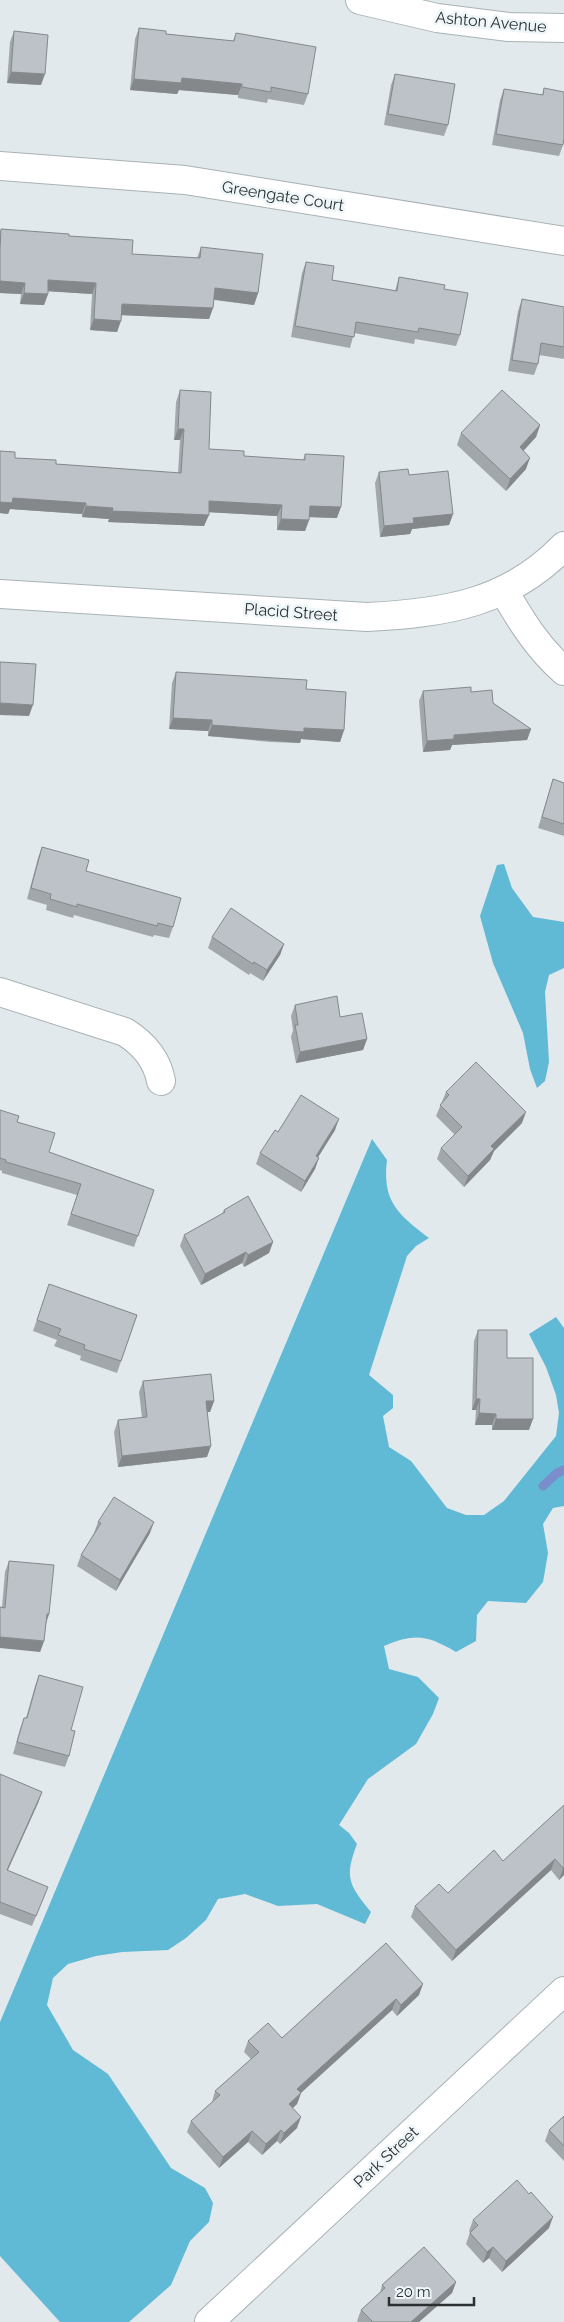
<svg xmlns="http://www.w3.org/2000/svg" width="564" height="2322" font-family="Raleway,sans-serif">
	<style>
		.forest { fill: #60b9d5 }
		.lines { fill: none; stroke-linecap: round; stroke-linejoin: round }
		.stream { stroke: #7a8ecb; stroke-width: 9 }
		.minor-casing { stroke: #aab2b5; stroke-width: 30 }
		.minor { stroke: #fff; stroke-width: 28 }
		.wall { fill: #a2a7ab }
		.shaded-wall { fill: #84888b }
		.building { fill: #bcc2c7; stroke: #84888b }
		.labels { text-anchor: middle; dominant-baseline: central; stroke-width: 5; stroke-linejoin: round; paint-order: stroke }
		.street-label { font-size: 16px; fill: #2c3031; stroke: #eef6f9 }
	</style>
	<rect width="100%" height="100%" fill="#e1e9ec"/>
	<path class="forest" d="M504,864L512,888L533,917L564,922V968L549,975L545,992L549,1062L545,1081L537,1088L530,1069L523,1033L493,963L480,916L497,865Z
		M372,1139L387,1160C382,1202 398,1214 429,1238L416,1246L407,1256L369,1375L393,1395V1408L383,1416L389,1447L411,1461L447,1508L466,1515H484L504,1501L556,1436L559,1413L556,1395L546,1367L529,1334L556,1317L564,1328V1506L553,1508L543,1524L548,1553L543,1582L526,1603L488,1601L477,1615L476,1641L456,1652C427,1635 415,1633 384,1646L389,1669L418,1677L439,1698L433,1714L416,1744L368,1779L339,1825L349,1833L357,1844C344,1878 349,1885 371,1912L365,1924L317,1904L278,1906L245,1894L218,1899L206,1920L186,1938L168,1950L122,1952L96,1956L68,1964L53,1978L47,2005L73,2050L108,2074L171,2168L205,2188L213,2203L209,2222L190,2241L171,2285L129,2322H60L0,2256V2022Z"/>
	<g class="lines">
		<path class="stream" d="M543,1486L557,1473L564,1470"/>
		<defs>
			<path id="minor" d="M360,0L437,18L509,27L564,28
				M0,166L185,180L564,241
				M504,591C521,621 538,648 564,671
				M0,594L367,617C444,613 508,604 564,546
				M0,992L125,1032C144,1044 157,1059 161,1081
				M209,2322L564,1991"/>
		</defs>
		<use href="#minor" class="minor-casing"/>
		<use href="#minor" class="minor"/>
	</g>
	<path class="wall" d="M139,28L166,34L233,41L236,33L308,94L304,105L268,99L267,103L238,98V95L179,90L177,94L130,90L135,39Z
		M14,31L41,85L7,83L10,42Z
		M395,74L448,125L444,136L384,125L391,85Z
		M544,88L563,145L559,156L492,145L500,100L504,89L542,95Z
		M1,229L69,236L132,254L197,258L201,247L258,293L254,305L214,300L213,308L209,319L122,315L117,332L90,330L92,294L48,291V294L44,305L20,304L21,294L0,293V232Z
		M306,262L332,280L395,291L399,277L444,289L460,335L456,346L415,339L414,344L354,333L350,348L291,337L302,273Z
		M522,299L564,307V359L539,355L538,364L534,375L508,371L518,311Z
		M180,390L209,449L244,456L303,460L305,454L337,518L309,517V520L305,531L277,530V516L209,512L204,526L108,522L109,519L82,517V514L10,509L8,514L0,513V451L15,458L56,464L178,473L180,440H174L176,402Z
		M540,425L536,437L523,451L526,469L506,491L457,445L461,433Z
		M379,472L409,475L453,514L449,525L412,529L410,534L380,537L375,483Z
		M176,672L306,689L344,730L340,742L301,739L300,743L271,742L208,736V731L169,729L172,683Z
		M423,691L471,692L493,703L531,729L527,740L452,745L450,750L423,752L419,701Z
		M553,779L564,783V836L538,828Z
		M42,847L86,871L173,927L169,938L154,935L153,937L74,915L73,918L46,910L47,905L27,899L38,858Z
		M212,937L284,944L280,955L263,981L250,973L249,975L208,948Z
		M295,1005L340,1017L367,1039L363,1050L296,1063L291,1037L293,1030L291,1016Z
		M446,1092L522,1123L494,1151L490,1160L464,1187L437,1159L441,1148L455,1135L436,1116Z
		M0,1110L17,1122L49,1152L154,1190L134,1247L67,1225L77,1195L2,1173V1171L0,1170Z
		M335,1130L318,1157L315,1169L301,1192L256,1164L260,1153L278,1132Z
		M224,1210L273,1242L269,1253L244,1267L242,1263L201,1285L180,1246L184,1235L222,1214Z
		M49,1284L137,1315L117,1373L80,1360L81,1356L54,1346L57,1340L33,1331Z
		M478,1330L507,1358L529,1430H492V1425H475L476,1410H472L474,1341Z
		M143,1381L214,1401L210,1412H207V1457L118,1467L114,1432L118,1420L142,1418L139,1392Z
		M98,1522L150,1533L116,1591L77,1566L81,1555L94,1533Z
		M9,1561L49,1614L46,1624L44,1641L40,1652L2,1607L5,1572Z
		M39,1675L69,1756L65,1767L13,1754L20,1729L24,1718H26L35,1686Z
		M0,1774L42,1792L38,1803L7,1871L48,1887L32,1926L0,1914Z
		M564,1805V1875L559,1880L551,1870L452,1961L411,1917L415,1906L448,1893L503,1861Z
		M386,1943L419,1995L397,2016L392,2010L301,2093L297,2104L293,2108L297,2128L280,2144L277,2141L262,2155L248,2142L219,2168L187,2132L191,2121L212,2102L215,2091L251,2059L244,2052L248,2041L282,2038Z
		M564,2116V2161L545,2141L549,2130Z
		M473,2220L549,2228L502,2272L489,2258L483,2263L466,2244L470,2232L469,2231Z
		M456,2282L452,2293L419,2322H358L357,2321L361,2310L380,2293L382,2285Z"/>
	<path class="shaded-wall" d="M11,72L45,74L41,85L7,83Z
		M182,78L242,84L238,95L179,90L177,94L130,90L134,79Z
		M48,280L96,283L92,294L44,291Z
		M0,281L25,283L21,294L0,293Z
		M215,288L258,293L254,305L211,299Z
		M24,293L48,294L44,305L20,304Z
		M122,304L213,308L209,319L118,315Z
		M94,319L121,321L117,332L90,330Z
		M540,425L536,437L516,459L520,447Z
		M178,429H184L180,440H174Z
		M530,458L526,469L506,491L510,479Z
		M13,498L86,503L82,514L10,509L8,514L0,513V502Z
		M209,501L282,505L277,516L205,512Z
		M86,506L113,508L109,519L82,517Z
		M310,506L341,507L337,518L306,517Z
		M112,511L209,515L204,526L108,522Z
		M453,514L449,525L412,529L410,534L380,537L384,526L413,518Z
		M281,519L309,520L305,531L277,530Z
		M0,703L33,705L29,716L0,715Z
		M173,718L212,720L208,731L169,729Z
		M212,725L304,728L344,730L340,742L301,739L300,743L208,736Z
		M531,729L527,740L452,745L450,750L423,752L427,741L454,735Z
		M284,944L280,955L263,981L267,970Z
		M367,1039L363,1050L296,1063L300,1052Z
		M526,1112L522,1123L494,1151L490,1160L464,1187L468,1176L491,1146Z
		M339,1119L335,1130L312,1167L316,1156Z
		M319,1158L315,1169L301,1192L305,1181Z
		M273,1242L269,1253L244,1267L248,1255Z
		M246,1252L242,1263L201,1285L205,1274Z
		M476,1399H480L476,1410H472Z
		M206,1401H214L210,1412H202Z
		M479,1413L496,1414L492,1425H475Z
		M496,1419H533L529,1430H492Z
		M211,1446L207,1457L118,1467L122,1456Z
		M154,1522L150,1533L116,1591L120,1580Z
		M47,1614H49L45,1625Z
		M0,1637L44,1641L40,1652L0,1648Z
		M42,1792L38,1803L3,1881L7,1870Z
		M555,1859L551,1870L452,1961L456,1950Z
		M563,1868H564V1875L559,1880Z
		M423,1984L419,1995L397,2016L401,2005Z
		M396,1999L392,2010L293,2100L297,2089Z
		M301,2093L297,2104L285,2115L289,2104Z
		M301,2117L297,2128L280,2144L284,2133Z
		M281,2130L277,2141L262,2155L266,2144Z
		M252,2131L248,2142L219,2168L223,2157Z
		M553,2217L549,2228L502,2272L506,2261Z
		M493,2247L489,2258L483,2263L487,2252Z
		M456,2282L452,2293L419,2322H411Z"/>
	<path class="building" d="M139,28L166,31V34L234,41L236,33L316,47L308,94L271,87V92L242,87V84L182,78L181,83L134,79Z
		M14,31L48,35L45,74L11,72Z
		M395,74L455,84L448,125L388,114Z
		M544,88L564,92V138L563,145L496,134L504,89L543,95Z
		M1,229L69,234V236L133,240L132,254L200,258L201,247L263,254L258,293L215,288L213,308L122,304L121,321L94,319L96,283L48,280V294L24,293L25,283L0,281V249Z
		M306,262L334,266L332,280L397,291L399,277L445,285L444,289L468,293L460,335L419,328L418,332L356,322L354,337L295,326Z
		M522,299L564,307V347L541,343L538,364L512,360Z
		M180,390L211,392L209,449L244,451V456L305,460V454L344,456L341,507L310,506L309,520L281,519L282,505L209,501V515L112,511L113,508L86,506V503L13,498L12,503L0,502V451L15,452V458L56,460V464L181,473L184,429H178Z
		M502,390L540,425L520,447L530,458L510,479L461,433Z
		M408,469L409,475L448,471L453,514L413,518L414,523L384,526L379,472Z
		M0,662L36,664L33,705L0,703Z
		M176,672L307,680L306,689L346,692L344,730L304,728V732L275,730L212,725V720L173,718Z
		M471,687V692L492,690L493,703L531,729L454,735V739L427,741L423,691Z
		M553,779L564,783V824L542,817Z
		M42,847L89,860L86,871L181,898L173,927L158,923L157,926L77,904V907L50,899L51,894L31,888Z
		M231,908L284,944L267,970L254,962L253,964L212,937Z
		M337,996L340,1017L362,1013L367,1039L300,1052L295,1025H298L295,1005Z
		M476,1062L526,1112L491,1146L494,1149L468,1176L441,1148L462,1127L440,1105L449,1095L446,1092Z
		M301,1095L339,1119L316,1156L319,1158L305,1181L260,1153L275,1130L278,1132Z
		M0,1110L19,1116L17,1122L55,1133L49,1152L154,1190L138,1236L71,1214L81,1184L6,1162V1160L0,1158Z
		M248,1196L273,1242L248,1255L246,1252L205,1274L184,1235L225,1212L224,1210Z
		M49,1284L137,1315L121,1361L84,1349L85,1345L58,1335L61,1329L37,1320Z
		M478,1330H507V1358H533V1419H496V1414L479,1413L480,1399H476Z
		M211,1374L214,1401H206L211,1446L122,1456L118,1420L147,1417L143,1381Z
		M114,1497L154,1522L120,1580L81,1555L101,1523L98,1522Z
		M9,1561L54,1565L49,1614H47L44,1641L0,1637V1607L5,1608Z
		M39,1675L83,1687L71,1730L75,1731L69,1756L17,1742L24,1718H27Z
		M0,1774L42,1792L7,1870L48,1887L36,1916L0,1902Z
		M564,1805V1868H563L555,1859L456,1950L415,1906L439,1884L448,1893L494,1850L503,1861Z
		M386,1943L423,1984L401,2005L396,1999L297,2089L301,2093L289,2104L301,2117L284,2133L281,2130L266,2144L252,2131L223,2157L191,2121L220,2095L215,2091L259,2052L248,2041L268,2023L282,2038Z
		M564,2116V2146L549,2130Z
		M517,2180L529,2194L531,2192L553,2217L506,2261L493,2247L487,2252L470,2233L478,2225L473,2220Z
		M424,2247L456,2282L411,2322H373L361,2310L385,2288L382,2285Z"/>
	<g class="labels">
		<g class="street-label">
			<text transform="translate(491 22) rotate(5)">Ashton Avenue</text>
			<text transform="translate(283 196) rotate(9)">Greengate Court</text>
			<text transform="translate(291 612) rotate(4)">Placid Street</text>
			<text transform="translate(386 2157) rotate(-43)">Park Street</text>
		</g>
	</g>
	<path d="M389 2297v8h85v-8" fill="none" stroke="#2c3031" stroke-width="2.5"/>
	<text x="396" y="2297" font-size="15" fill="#2c3031" stroke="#eef6f9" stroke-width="4" paint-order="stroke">20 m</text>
</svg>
